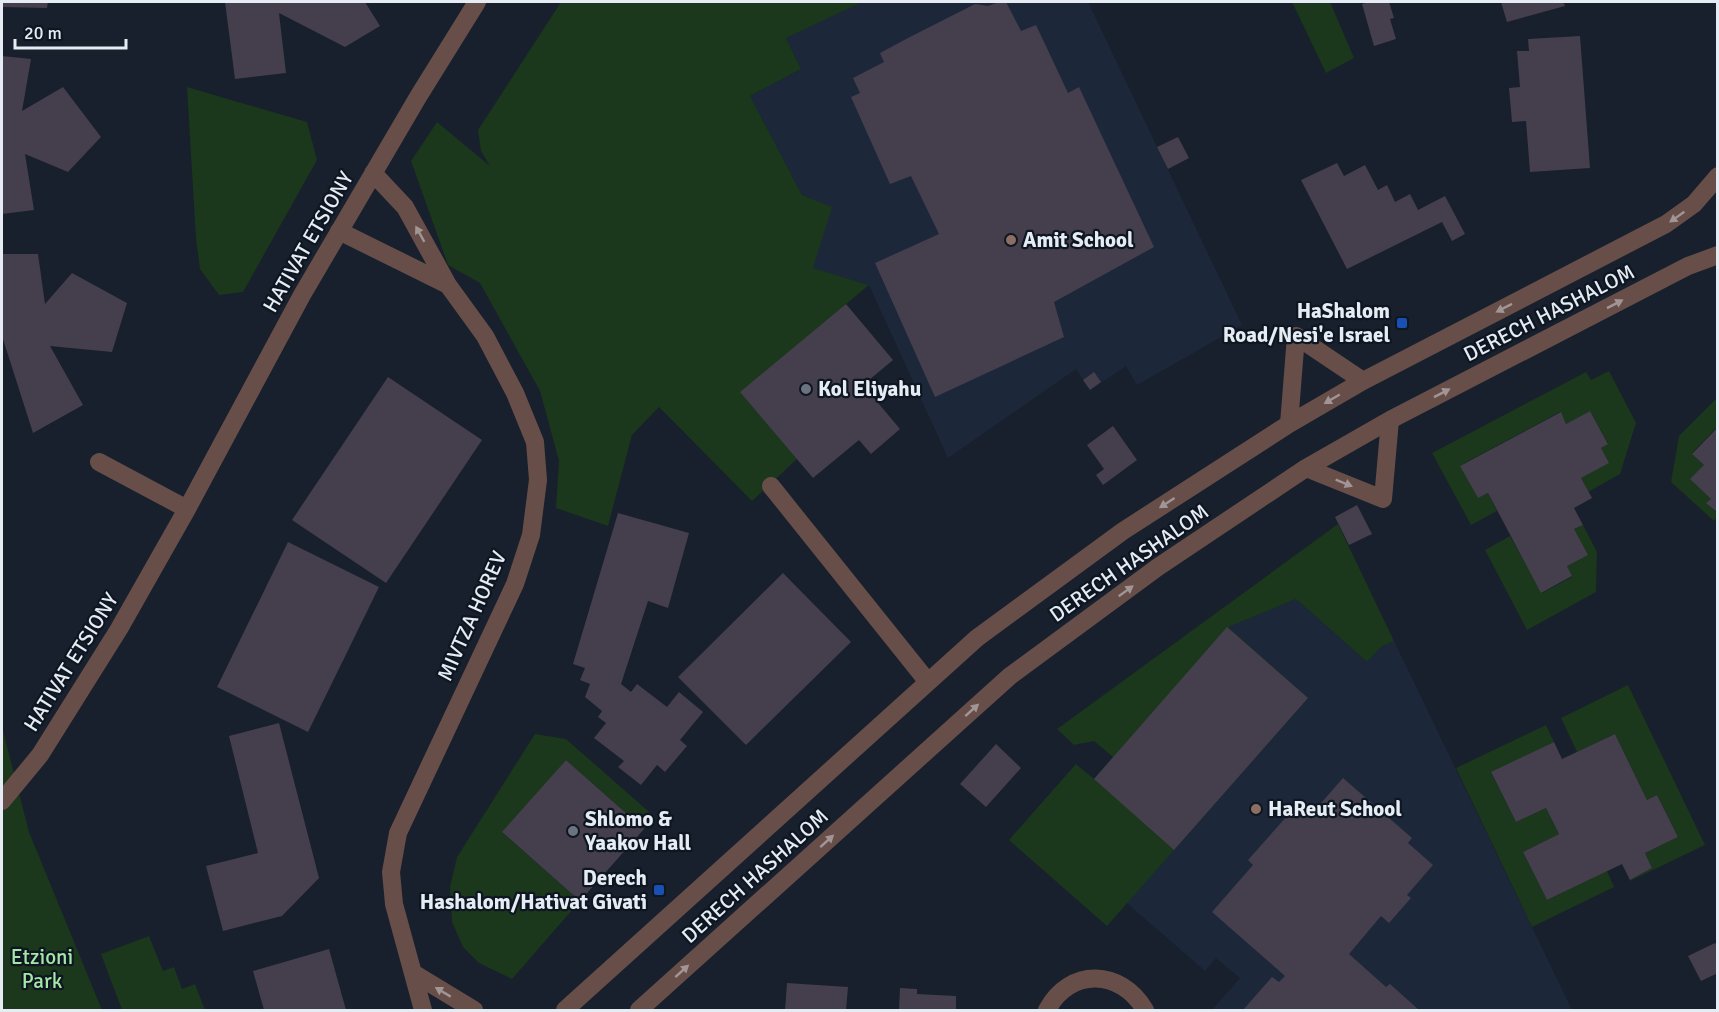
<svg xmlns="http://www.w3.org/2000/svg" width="1719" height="1012" font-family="Signika,sans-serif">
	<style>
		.built { fill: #1c283a }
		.green { fill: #1b371c }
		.building { fill: #453e4d }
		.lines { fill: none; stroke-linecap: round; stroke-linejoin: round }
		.minor { stroke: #684e49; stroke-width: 18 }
		.oneway { fill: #a19596 }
		.education-dot { fill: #8d6e63; stroke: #0e1622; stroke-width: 2 }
		.transit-dot { fill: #1a4fb4; stroke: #0e1622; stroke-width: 2 }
		.worship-dot { fill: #6b7280; stroke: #0e1622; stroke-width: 2 }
		.labels { text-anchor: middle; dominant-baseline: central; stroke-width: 4.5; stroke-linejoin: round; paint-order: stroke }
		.poi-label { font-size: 21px; font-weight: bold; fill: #e6ecf4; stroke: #0e1622; text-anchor: start }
		.street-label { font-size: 21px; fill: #e6ecf4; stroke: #0e1622 }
		.park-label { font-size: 21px; fill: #a5e8a6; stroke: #0e1622 }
	</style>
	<rect width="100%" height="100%" fill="#17202c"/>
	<path class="built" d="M768,2H1088L1242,325L1137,385L1126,366L1090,390L1076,369L948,458L869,285L812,268L831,207L802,195L750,96L801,69Z
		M1296,599L1367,662L1381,647L1394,641L1572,1010H1212L1240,978L1216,958L1205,971L1127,903L1107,926L1009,840L1076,764L1094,779L1227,627Z"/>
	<path class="green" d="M561,2H862L786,38L801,69L750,96L802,195L832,207L813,268L869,285L741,392L797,459L752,501L659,407L632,435L608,526L556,508L559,461L540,391L480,283L448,265L411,161L437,122L490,166L481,151L478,130Z
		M1292,2H1330L1354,58L1326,73Z
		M187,87L307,122L317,160L243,292L219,295L200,269L196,239Z
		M1609,371L1636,423L1620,474L1588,492L1581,478L1601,448L1608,443L1590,411L1566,424L1560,412L1461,465L1478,498L1488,493L1497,511L1471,525L1432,453L1586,372L1591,380Z
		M1717,398V427L1692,453L1704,465L1711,499L1707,503L1717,513V517L1714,521L1671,482L1679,436Z
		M1338,524L1394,641L1381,647L1367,662L1296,599L1228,627L1308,698L1107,926L1009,840L1076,764L1094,779L1113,757L1094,741L1074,745L1057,729Z
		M1583,525L1597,552L1596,592L1527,630L1485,550L1510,536L1542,593L1572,577L1567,566L1574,529Z
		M1628,685L1705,845L1630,881V880L1652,868L1645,853L1678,837L1657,795L1647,800L1615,734L1577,752L1561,718Z
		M1546,725L1554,742L1491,773L1516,822L1546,808L1559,834L1523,852L1547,900L1607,871L1614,887L1532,927L1456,768Z
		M2,727L29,832L102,1010H2Z
		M535,734L566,739L655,817L644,829L566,760L503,833L580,901L512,979L479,963L463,947L452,922L450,887L457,857Z
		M149,936L163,971L174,967L182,989L195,984L205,1010H122L101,954Z"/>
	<path class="building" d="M2,2H48L47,8L2,7Z
		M225,2H365L380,26L345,47L279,13L286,73L235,79Z
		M999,2H1006L1021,31L1036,25L1068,93L1079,87L1154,247L1054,302L1064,337L935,397L875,263L939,234L911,176L890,184L851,97L860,93L853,78L884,62L880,53L908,38L975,4L988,6Z
		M1369,2H1389L1394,18L1390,19L1396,39L1374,46L1362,4Z
		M1501,2H1563L1565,6L1507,22Z
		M1580,36L1590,168L1530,172L1526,121L1512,122L1509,88L1520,87L1517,51H1529L1528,39Z
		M2,56L31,59L22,111L63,87L101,137L68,172L25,154L34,210L2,214Z
		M1178,137L1189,158L1168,169L1157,147Z
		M1337,163L1344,176L1365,165L1378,190L1387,185L1395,202L1410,194L1418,210L1445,196L1465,234L1452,241L1442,222L1347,269L1301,180Z
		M2,254H38L45,304L72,273L127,303L112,352L50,346L83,405L33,433L2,336Z
		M846,304L893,360L863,385L900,429L871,454L859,440L813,478L740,392Z
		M1094,372L1101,382L1090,390L1083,380Z
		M388,377L482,440L386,583L292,520Z
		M1590,411L1608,444L1601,448L1609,463L1581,478L1592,498L1574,508L1583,525L1574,529L1588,555L1567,566L1572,576L1541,593L1488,493L1478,498L1460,466L1561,412L1566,424Z
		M1113,426L1137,460L1103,485L1096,475L1104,469L1087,445Z
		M1718,427V513L1706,503L1711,499L1690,479L1704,465L1692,454Z
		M1357,505L1372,534L1349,545L1335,517Z
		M618,513L689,533L668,608L648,601L621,684L631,692L637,684L667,707L679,692L703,712L680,740L687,746L665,772L657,765L641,785L618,767L624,761L594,738L606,723L598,717L602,711L585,697L590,684L580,680L585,668L573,664Z
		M288,542L379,587L308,732L217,687Z
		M783,573L851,642L746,745L678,677Z
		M1227,627L1308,698L1174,850L1094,779Z
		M279,723L319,878L282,916L223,931L206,866L258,853L229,736Z
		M1615,734L1647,800L1657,795L1678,837L1645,853L1652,868L1630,880L1622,864L1547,900L1523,852L1559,834L1546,808L1516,822L1491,772L1554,742L1562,759Z
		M996,744L1021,768L986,807L960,784Z
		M566,760L644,829L580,901L502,832Z
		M1343,778L1412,838L1408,843L1433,865L1407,895L1411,898L1389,923L1381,916L1349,954L1386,987L1390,984L1419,1010H1243L1272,977L1279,982L1285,976L1212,912L1253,865L1248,860L1302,799L1315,810Z
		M1715,943L1718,947V973L1701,981L1688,956Z
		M329,949L346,1010H264L253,971Z
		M787,983L848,987L846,1010H785Z
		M900,988L917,989V994L956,996V1010H899Z"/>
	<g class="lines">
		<path class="minor" d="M373,173L405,207L448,285L485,336L515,393L535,442L538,480L531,535L515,584L398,833L391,872L394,904L423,1010
			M339,231L448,285
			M1289,424L1296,336L1363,381
			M99,462L187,509
			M1306,468L1383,499L1390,420
			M771,486L928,682
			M2,801L40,755L119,629L187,509L302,295L418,97L477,2
			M413,973L474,1010
			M565,1010L977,638L1123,531L1289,424L1363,381L1666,224L1694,204L1718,176
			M639,1010L1010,676L1158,567L1306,468L1390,420L1688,266L1718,255
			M1047,1010C1070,967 1121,969 1145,1010"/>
	</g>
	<defs><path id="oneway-solid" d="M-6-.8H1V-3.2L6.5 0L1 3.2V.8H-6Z" transform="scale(1.5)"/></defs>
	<g class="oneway">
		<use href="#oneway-solid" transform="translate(1677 217) rotate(145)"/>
		<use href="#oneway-solid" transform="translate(420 234) rotate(-119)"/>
		<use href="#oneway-solid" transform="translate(1615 304) rotate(-27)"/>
		<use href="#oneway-solid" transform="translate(1504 308) rotate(153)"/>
		<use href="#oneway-solid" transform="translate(1442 393) rotate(-27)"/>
		<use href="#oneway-solid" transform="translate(1332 399) rotate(150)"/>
		<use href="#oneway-solid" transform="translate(1344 483) rotate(22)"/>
		<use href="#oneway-solid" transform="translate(1167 503) rotate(147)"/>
		<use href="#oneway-solid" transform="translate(1126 591) rotate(-36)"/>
		<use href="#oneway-solid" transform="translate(972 710) rotate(-42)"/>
		<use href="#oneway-solid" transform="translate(827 841) rotate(-42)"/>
		<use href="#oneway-solid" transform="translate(682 971) rotate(-42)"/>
		<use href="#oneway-solid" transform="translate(443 992) rotate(-149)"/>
	</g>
	<g class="education-dot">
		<circle cx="1011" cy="240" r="6"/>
		<circle cx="1256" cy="809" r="6"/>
	</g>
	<g class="transit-dot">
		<rect x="1396" y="317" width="12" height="12" rx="3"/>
		<rect x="653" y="884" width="12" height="12" rx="3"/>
	</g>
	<g class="worship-dot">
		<circle cx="806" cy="389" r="6"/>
		<circle cx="573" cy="831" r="6"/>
	</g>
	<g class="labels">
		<g class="poi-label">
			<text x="1023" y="240">Amit School</text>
			<text x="1390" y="311" text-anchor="end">HaShalom<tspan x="1390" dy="24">Road/Nesi'e Israel</tspan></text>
			<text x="818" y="389">Kol Eliyahu</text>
			<text x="1268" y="809">HaReut School</text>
			<text x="585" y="819">Shlomo &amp;<tspan x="585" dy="24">Yaakov Hall</tspan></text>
			<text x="647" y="878" text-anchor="end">Derech<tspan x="647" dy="24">Hashalom/Hativat Givati</tspan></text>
		</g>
		<g class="street-label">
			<text transform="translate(308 242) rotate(-60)">HATIVAT ETSIONY</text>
			<text transform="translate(1549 313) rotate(-27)">DERECH HASHALOM</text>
			<text transform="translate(1129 563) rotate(-35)">DERECH HASHALOM</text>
			<text transform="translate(472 616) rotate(-66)">MIVTZA HOREV</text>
			<text transform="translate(71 662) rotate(-58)">HATIVAT ETSIONY</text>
			<text transform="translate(755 876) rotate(-42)">DERECH HASHALOM</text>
		</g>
		<g class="park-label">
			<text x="42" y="957">Etzioni<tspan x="42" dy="24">Park</tspan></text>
		</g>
	</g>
	<rect width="1719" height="1012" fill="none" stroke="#e6ecf4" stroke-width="6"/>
	<path d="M15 39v9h111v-9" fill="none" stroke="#e6ecf4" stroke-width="3"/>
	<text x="24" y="39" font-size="18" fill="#e6ecf4" stroke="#0e1622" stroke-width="4.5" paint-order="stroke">20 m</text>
</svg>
